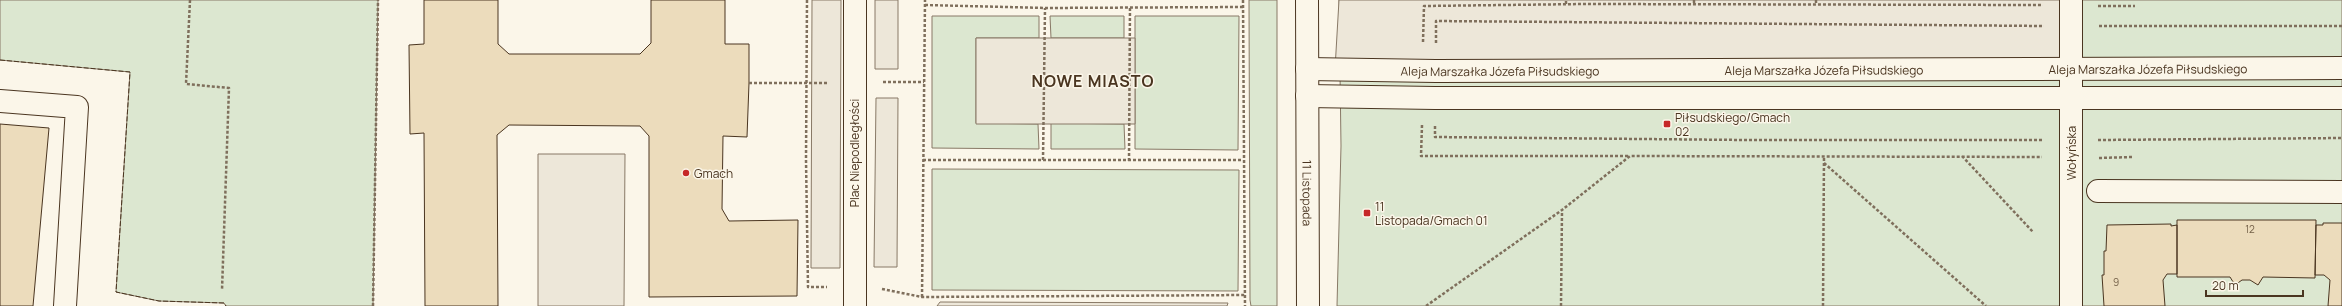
<svg xmlns="http://www.w3.org/2000/svg" width="2342" height="306" font-family="Manrope,sans-serif">
	<style>
		.green { fill: #dce7d0; stroke: #887966 }
		.parking { fill: #ede7d9; stroke: #887966 }
		.building { fill: #ecdcbc; stroke: #4a3520 }
		.lines { fill: none; stroke-linecap: round; stroke-linejoin: round }
		.minor-casing { stroke: #4a3520; stroke-width: 24 }
		.path { stroke: #7f6f5c; stroke-width: 2.5; stroke-dasharray: 3 2; stroke-linecap: butt }
		.minor { stroke: #fbf6e9; stroke-width: 22 }
		.fence { stroke: #4a3520; stroke-width: 1; stroke-dasharray: 5 2; stroke-linecap: butt }
		.poi-dot { fill: #c62828; stroke: #fbf6e9; stroke-width: 1.5 }
		.labels { text-anchor: middle; dominant-baseline: central; stroke-width: 3; stroke-linejoin: round; paint-order: stroke }
		.number-label { font-size: 10px; fill: #725f47 }
		.street-label { font-size: 12px; fill: #4a3520; stroke: #fbf6e9 }
		.poi-label { font-size: 12px; fill: #4a3520; stroke: #fbf6e9; text-anchor: start }
		.district-label { font-size: 16px; font-weight: bold; letter-spacing: 1px; fill: #4a3520; stroke: #fbf6e9 }
	</style>
	<rect width="100%" height="100%" fill="#fbf6e9"/>
	<path class="green" d="M0,0H378L373,306H226L224,303L159,301L116,292L130,72L0,60Z
		M1249,0H1277V306H1251L1250,300Z
		M1339,0H2342V306H1337L1341,146Z
		M932,16H1039V38H976V123L1038,124L1039,149L932,148Z
		M1050,16H1124V38H1051Z
		M1135,16H1239L1238,150L1135,149Z
		M1051,123L1124,124L1125,149H1051Z
		M932,169L1239,170L1238,291L932,290Z"/>
	<path class="parking" d="M812,0H841L840,268H811Z
		M875,0H898V69H875Z
		M1339,0H2071V68L1335,69Z
		M976,38H1135V124H976Z
		M876,98H898L897,267H874Z
		M538,154H625L624,306H538Z
		M940,302L1228,303L1227,306H937Z"/>
	<path class="building" d="M424,0H498V44L509,54H640L651,43V0H725V44H749V83L747,137L723,136L722,209L729,221L798,220L797,296L649,297V136L640,126L509,125L497,135L498,306H425L424,133L410,134L409,45L424,44Z
		M0,124L49,128L33,306H0Z
		M2177,220H2316L2315,278L2263,277L2258,285L2250,280H2242L2235,285L2230,277H2177Z
		M2323,223H2342V306H2328L2330,280L2324,275H2315L2316,225H2323Z
		M2171,224V226L2177,225V274H2167L2163,280L2165,306H2104L2102,275H2104V251H2106L2107,225Z"/>
	<g class="lines">
		<defs>
			<g id="minor">
				<path d="M855,0V306"/>
				<path id="s1" d="M1307,0L1308,306"/>
				<path id="s2" d="M1307,69L1436,71L2342,68"/>
				<path d="M1307,96L1435,98H2342"/>
				<path d="M0,101L77,107L65,306"/>
				<path d="M2098,191L2342,192"/>
				<path d="M2071,306V0"/>
			</g>
		</defs>
		<use href="#minor" class="minor-casing"/>
		<path class="path" d="M190,0L186,84L229,88L222,290
			M807,0L806,160L808,287H827
			M1243,0L1245,306
			M1694,0V5
			M1816,0V5
			M1566,4V0
			M925,5L1045,8L1243,7
			M2098,6H2135
			M2099,26H2342
			M1423,42L1424,6L1586,4L2043,5
			M1436,43V21L2044,26
			M883,82H924
			M749,83H828
			M1422,125L1421,156H1630
			M1435,126V137L1745,140H2043
			M2098,140L2342,138
			M1962,156L2033,232
			M2099,158L2133,157
			M923,160H1243
			M1043,160L1045,8
			M1129,161L1130,6
			M1824,163L1986,306
			M882,289L922,297L1245,295
			M922,297L925,0
			M373,306L378,0
			M1426,306L1562,210L1630,156L2042,157
			M1561,306L1562,210
			M1823,306L1824,156"/>
		<use href="#minor" class="minor"/>
		<path class="fence" d="M0,60L130,72L116,292L159,301L224,303L226,306"/>
	</g>
	<g class="poi-dot">
		<rect x="1663" y="120" width="8" height="8" rx="2"/>
		<circle cx="686" cy="173" r="4"/>
		<rect x="1363" y="209" width="8" height="8" rx="2"/>
	</g>
	<g class="labels">
		<g class="number-label">
			<text x="2250" y="229">12</text>
			<text x="2116" y="282">9</text>
		</g>
		<g class="street-label">
			<text stroke="none"><textPath href="#s2" startOffset="841">Aleja Marszałka Józefa Piłsudskiego</textPath></text>
			<text stroke="none"><textPath href="#s2" startOffset="517">Aleja Marszałka Józefa Piłsudskiego</textPath></text>
			<text stroke="none"><textPath href="#s2" startOffset="193">Aleja Marszałka Józefa Piłsudskiego</textPath></text>
			<text transform="translate(854 153) rotate(-90)">Plac Niepodległości</text>
			<text transform="translate(2071 153) rotate(-90)">Wołyńska</text>
			<text stroke="none"><textPath href="#s1" startOffset="193">11 Listopada</textPath></text>
		</g>
		<g class="poi-label">
			<text x="1675" y="117">Piłsudskiego/Gmach<tspan x="1675" dy="14">02</tspan></text>
			<text x="694" y="173">Gmach</text>
			<text x="1375" y="206">11<tspan x="1375" dy="14">Listopada/Gmach 01</tspan></text>
		</g>
		<g class="district-label">
			<text x="1093" y="81">NOWE MIASTO</text>
		</g>
	</g>
	<path d="M2206 290v6h97v-6" fill="none" stroke="#4a3520" stroke-width="2"/>
	<text x="2212" y="290" font-size="12" fill="#4a3520" stroke="#fbf6e9" stroke-width="3" paint-order="stroke">20 m</text>
</svg>
